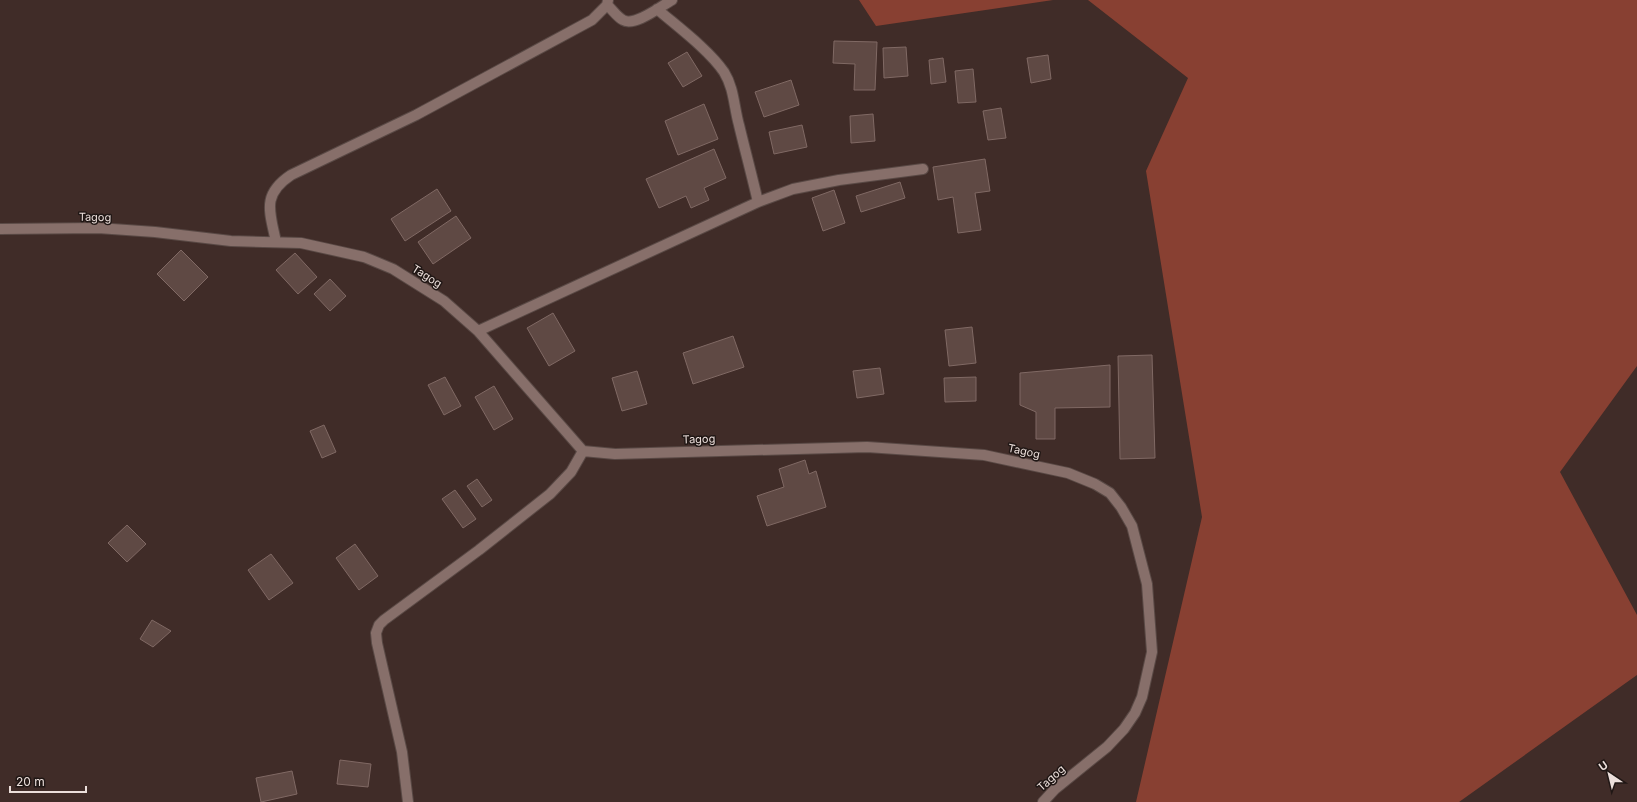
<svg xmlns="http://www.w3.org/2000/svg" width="1637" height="802" font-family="Inter,sans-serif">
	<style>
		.forest { fill: #884032 }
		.building { fill: #5f4944; stroke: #806964 }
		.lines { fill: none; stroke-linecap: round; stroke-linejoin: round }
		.minor-casing { stroke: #594945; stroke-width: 12 }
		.minor { stroke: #876f6a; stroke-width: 10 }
		.labels { text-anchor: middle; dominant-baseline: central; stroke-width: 3; stroke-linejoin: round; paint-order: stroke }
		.street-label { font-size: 11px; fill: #ecdfdb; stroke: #201715 }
	</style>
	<rect width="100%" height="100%" fill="#402c28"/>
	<path class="forest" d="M859,0H1053L876,26Z
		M1088,0H1637V366L1560,472L1637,615V675L1459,802H1136L1202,517L1146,171L1188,78Z"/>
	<path class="building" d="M834,41L877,42L875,90H854L855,64L833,63Z
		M906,47L908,76L884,78L883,48Z
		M687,52L702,76L683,87L668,63Z
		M1048,55L1051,79L1031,83L1027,58Z
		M943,58L946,82L931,84L929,60Z
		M973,69L976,102L958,103L955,71Z
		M791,80L799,105L764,117L755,92Z
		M704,104L718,139L678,155L665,121Z
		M1001,108L1006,138L988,140L983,111Z
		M873,114L875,141L851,143L850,116Z
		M802,125L807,147L774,154L769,132Z
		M714,149L726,178L704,188L709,200L691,208L686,196L659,208L646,179Z
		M985,159L990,191L975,193L981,230L958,233L953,197L938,200L933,167Z
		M900,182L905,198L861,212L856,196Z
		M437,189L451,211L405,241L391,219Z
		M834,190L845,223L823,231L812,198Z
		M456,216L471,238L433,264L418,242Z
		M181,250L208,277L184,301L157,274Z
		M295,253L317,277L298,294L276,270Z
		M330,279L346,296L330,311L314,294Z
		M553,313L575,351L549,366L527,328Z
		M972,327L976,363L949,366L945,330Z
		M733,336L744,367L693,384L683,353Z
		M1152,355L1155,458L1120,459L1118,356Z
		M1110,365V407L1055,408V439H1036V412L1020,405V373Z
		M880,368L884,394L857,398L853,371Z
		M637,371L647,404L622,411L612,378Z
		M445,377L461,406L444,415L428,385Z
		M976,377V401L945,402L944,378Z
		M494,386L513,419L494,430L475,397Z
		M324,425L336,452L322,458L310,431Z
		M805,460L809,474L816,471L826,507L767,526L757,496L784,487L779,469Z
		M477,479L492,500L482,507L467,486Z
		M455,490L476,519L463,528L442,499Z
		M127,525L146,544L127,562L108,543Z
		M355,544L378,576L359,590L336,558Z
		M271,554L293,583L269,600L248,570Z
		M152,620L171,631L153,647L140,639Z
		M340,760L371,764L368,787L337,784Z
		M292,771L297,794L261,802L256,778Z"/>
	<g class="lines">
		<defs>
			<path id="minor" d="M607,5C612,9 617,17 623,20C635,27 661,6 672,0
				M657,9C678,27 709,50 724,72C734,88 734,107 739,125C745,150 752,176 758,202
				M0,229L98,228L155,232L231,241L301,243L364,257L393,269L444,301L478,331L583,451L615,454L867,447L984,455L1068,473L1095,484L1110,493L1121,507L1132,526L1147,584L1152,652L1142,697L1135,713L1124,729L1107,747L1055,789L1043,802
				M276,242C270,212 261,195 291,175L416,115L592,20L607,5L608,0
				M478,331L758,202L793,189L839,180L923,169
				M408,802L402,752L377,643L376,633L379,625L384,620L479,550L550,494L571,472L583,451"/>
		</defs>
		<use href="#minor" class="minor-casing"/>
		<use href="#minor" class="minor"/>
	</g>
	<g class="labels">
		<g class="street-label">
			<text transform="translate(95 217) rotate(1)">Tagog</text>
			<text transform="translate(427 276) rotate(32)">Tagog</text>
			<text transform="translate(699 439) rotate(-2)">Tagog</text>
			<text transform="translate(1024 451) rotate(12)">Tagog</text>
			<text transform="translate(1051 778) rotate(-42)">Tagog</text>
		</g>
	</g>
	<g transform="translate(1609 774) rotate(325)" stroke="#201715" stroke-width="3" paint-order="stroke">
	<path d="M0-3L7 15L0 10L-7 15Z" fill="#ecdfdb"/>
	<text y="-6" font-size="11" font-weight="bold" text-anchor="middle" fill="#ecdfdb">U</text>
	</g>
	<path d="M10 786v6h76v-6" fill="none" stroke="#ecdfdb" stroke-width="2"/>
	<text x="16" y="786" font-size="12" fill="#ecdfdb" stroke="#201715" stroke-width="3" paint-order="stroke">20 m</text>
</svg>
